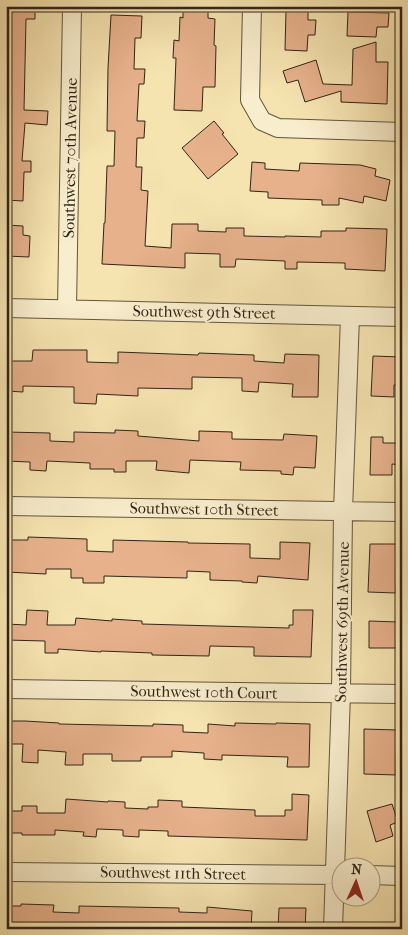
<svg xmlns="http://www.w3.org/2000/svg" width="408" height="935" font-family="'IM FELL French Canon',serif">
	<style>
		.building { fill: #e6b18b; stroke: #312518 }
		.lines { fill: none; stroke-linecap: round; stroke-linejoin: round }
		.street-casing { stroke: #62543e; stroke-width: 20 }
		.street { stroke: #f8edcc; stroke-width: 18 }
		.labels { text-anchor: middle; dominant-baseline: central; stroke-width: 4; stroke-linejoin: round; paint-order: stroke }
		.street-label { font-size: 16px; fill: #312518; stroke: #f8edcc }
	</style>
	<rect width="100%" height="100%" fill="#f5e3b0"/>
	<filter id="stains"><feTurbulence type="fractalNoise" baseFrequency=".004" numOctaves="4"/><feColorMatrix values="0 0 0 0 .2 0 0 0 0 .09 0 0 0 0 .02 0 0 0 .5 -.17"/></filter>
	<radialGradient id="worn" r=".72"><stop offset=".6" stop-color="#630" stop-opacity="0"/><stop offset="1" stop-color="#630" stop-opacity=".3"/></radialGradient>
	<path class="building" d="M183,6H208V18L215,19L214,45L216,46L215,87H203L202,111L174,110L176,58H173L174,40L179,41L180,17L183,18Z
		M6,7L35,8V19H26L24,110L48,111L47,125L25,123L22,161H31V172H24L23,201L6,200Z
		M286,11H308V20H316L315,35H308L307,51L285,50Z
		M348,12L389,13L388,27H377L376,37L347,36Z
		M111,15L142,16L141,38H135L134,69H145L144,84H139L137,121H145L144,138H137L136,167H142L141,190L148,191L145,246L171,248L172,224H198V231L226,232V228H244V236L285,237V236L321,237V231H346V228L387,229L385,271L345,269V263L297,262V269H285V261L236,259L235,267H220V254L185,253V268L102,264L104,223H105L107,166H114L115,131H107L108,68Z
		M376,42V62H388L387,104L341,102V91L305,102L298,80L287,83L283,71L316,60L323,84L352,85L353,49Z
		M214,121L224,133L222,134L238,154L208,179L182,148Z
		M252,162L265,163V169L299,171L300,163L360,165L376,169L375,176L390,180L386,201L364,196L363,203L339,198V205H322V200L268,198V192L250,191Z
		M6,225L23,226V235L30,236L29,257L6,256Z
		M33,350H87V362L118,363V352L198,355L199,353L254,355V361L284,363L285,354L319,355L318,397H292L293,384L259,382L258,392L242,391V378L192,377V389L138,388V396L97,394L96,404L74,403V387L23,386V392L6,391V361H32Z
		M373,356L402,357V385H394V397L371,396Z
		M115,430L138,431V436L199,441V431L232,432V439L283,440L284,434L317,436L315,468L294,467L293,475L281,474V471L240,470L241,462L190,460L189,473L156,470L157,461H126V472H114V469H90V463L47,461L46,471L30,470V462L6,461V432L50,433V441L74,442V432L115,433Z
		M371,437H383V443H402V465L392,464V475H370Z
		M28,537L87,539V551L113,552V540L188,542V543L250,544V558L280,559V542L310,543L308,580L258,576L257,583L242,582V581L210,580V572L187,571V578L104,576V583H83V578H71V569H46V574L6,572V540H28Z
		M370,544H398L396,593L368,592Z
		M27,610L48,611L47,625H75L76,618L112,621V619L142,621V624L289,628V625H293V610H313L311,657L254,656V647L210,646L209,656L152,655V653L101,651V652L58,649V653H45V641L6,640V624L26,625Z
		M369,621L399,622L398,648H369Z
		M6,721H25L59,723V724L153,726V724L183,725V732L208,733V724L235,726V723L276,724V723L310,724L309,767H287L288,757L222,755V760L204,759V753L172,751V757H141V761H112V754H83V765H65L66,752L38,750V763L22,762L23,744H6Z
		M364,729L397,730L396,775L364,774Z
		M292,794L309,795L307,840L168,836V831L139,830V837L123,836V830L97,829L96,837L83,836L84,832L55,830V835H22V833H6V811H22V806H37V813H65L66,799L108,802V801L125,802V808L148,809V807H158V800L182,801V807L255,810V816H285V810H292Z
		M392,804L398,822L390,825L393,836L376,842L367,811Z
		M21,904L54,905L53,912L79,913V906L179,908V912L207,913V907L252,911L251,929H63V927H35V929H21L6,927V906H21Z
		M279,908H306L305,929H278Z"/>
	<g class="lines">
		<defs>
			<path id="street" d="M252,6L250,100L262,121L278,128L402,132
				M6,308L402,317
				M67,309L72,6
				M6,506L402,512
				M6,689L402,694
				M6,872L340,875
				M370,875L402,876
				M333,929L341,693L343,511L350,316"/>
		</defs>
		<use href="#street" class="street-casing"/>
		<use href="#street" class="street"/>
	</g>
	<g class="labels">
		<g class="street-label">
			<text transform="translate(70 158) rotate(-89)">Southwest 70th Avenue</text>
			<text transform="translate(204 312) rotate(1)">Southwest 9th Street</text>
			<text transform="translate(204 509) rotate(1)">Southwest 10th Street</text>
			<text transform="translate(342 622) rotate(-89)">Southwest 69th Avenue</text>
			<text transform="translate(204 692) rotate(1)">Southwest 10th Court</text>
			<text transform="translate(173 873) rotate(1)">Southwest 11th Street</text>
		</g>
	</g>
	<rect width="408" height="935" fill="none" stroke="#f5e3b0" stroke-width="25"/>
	<rect x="8" y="8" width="393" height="920" fill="none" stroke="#312518" stroke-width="2.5"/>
	<rect x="12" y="12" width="383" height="910" fill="none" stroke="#312518"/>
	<g transform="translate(356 882) rotate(3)"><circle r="24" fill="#f8edcc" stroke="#a89d84"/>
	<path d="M0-4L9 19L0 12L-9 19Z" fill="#8f2418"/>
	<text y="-8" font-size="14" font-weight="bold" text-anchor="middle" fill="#312518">N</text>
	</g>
	<rect width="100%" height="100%" filter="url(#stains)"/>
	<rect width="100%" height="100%" fill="url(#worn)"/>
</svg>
